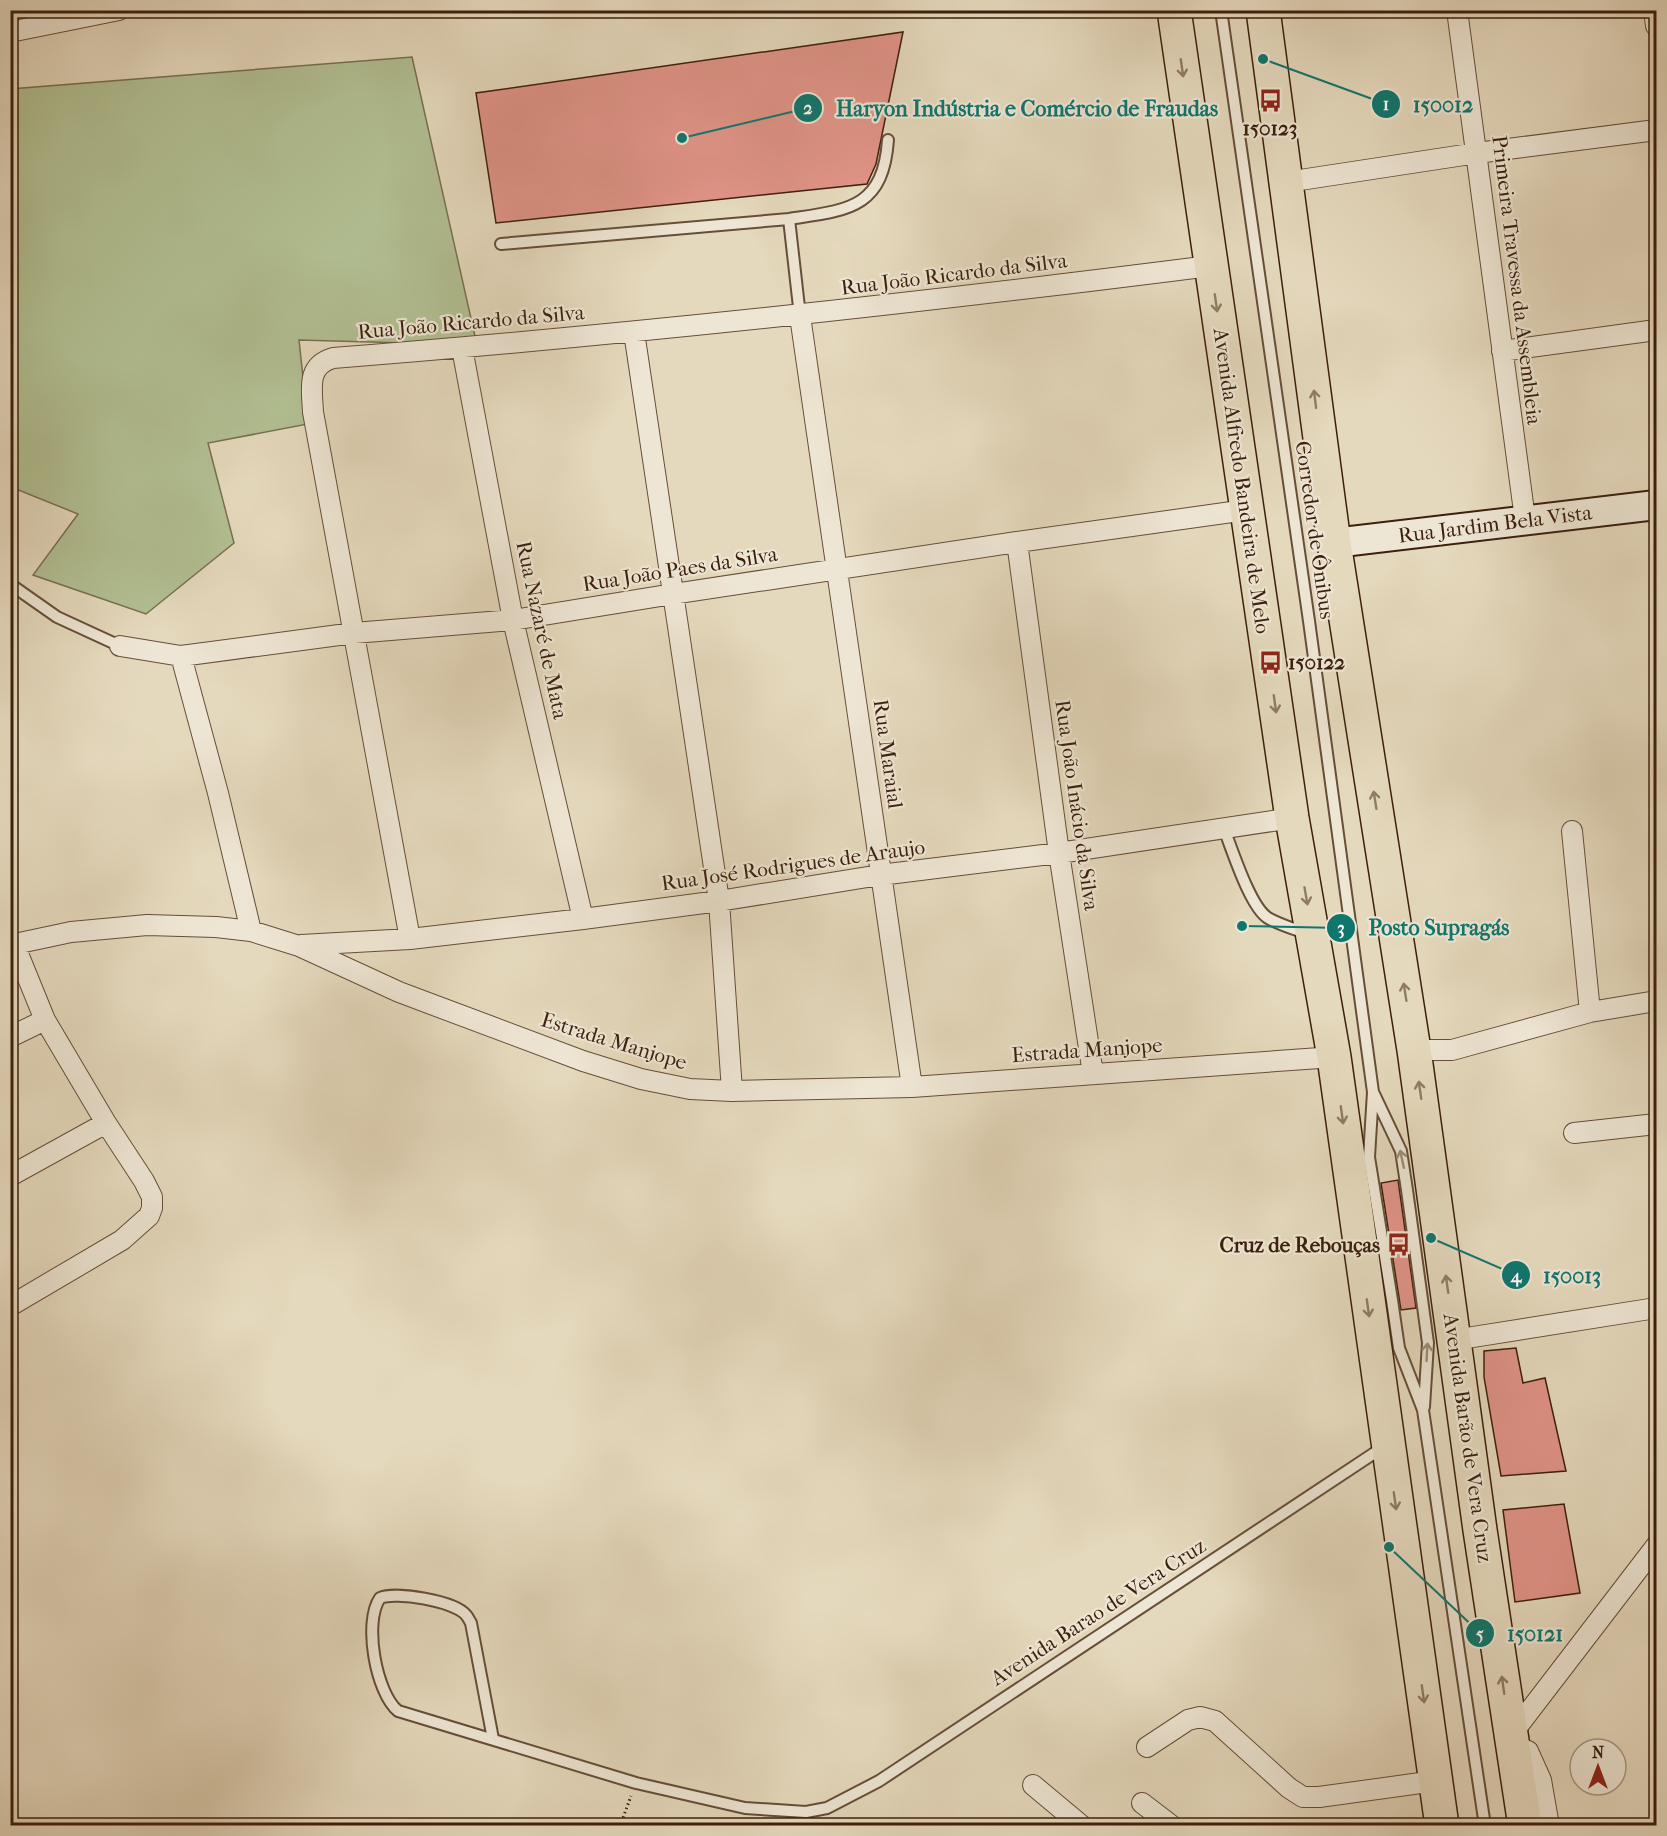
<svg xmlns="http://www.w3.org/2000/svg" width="1667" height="1836" font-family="'IM FELL French Canon',serif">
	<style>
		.green { fill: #b2c093; stroke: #777050; stroke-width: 1.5 }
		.building { fill: #e19488; stroke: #3c1f0d; stroke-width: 1.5 }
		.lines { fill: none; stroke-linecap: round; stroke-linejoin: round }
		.lane-casing { stroke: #664e39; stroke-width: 14 }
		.street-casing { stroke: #664e39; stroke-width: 22 }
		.secondary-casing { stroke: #3c1f0d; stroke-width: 32 }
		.highway-casing { stroke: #3c1f0d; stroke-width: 36 }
		.path { stroke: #3c1f0d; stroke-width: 3; stroke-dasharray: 1.5 3; stroke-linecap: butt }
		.lane { stroke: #eee6d4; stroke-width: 10 }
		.street { stroke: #eee6d4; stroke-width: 20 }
		.secondary { stroke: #eee6d4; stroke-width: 28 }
		.highway { stroke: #e5d9bd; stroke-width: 33 }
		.oneway { stroke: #907c65 }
		.oneway2 { stroke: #9e8c7a }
		.labels { text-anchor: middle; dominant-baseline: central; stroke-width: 4.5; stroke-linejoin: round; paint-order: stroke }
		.poi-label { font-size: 21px; font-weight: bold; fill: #3c1f0d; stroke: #eee6d4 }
		.street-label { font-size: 21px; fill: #3c1f0d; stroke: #eee6d4 }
		.leader { fill: none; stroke: #0f766e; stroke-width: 2 }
		.callout-dot { fill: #0f766e; stroke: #eee6d4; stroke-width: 2 }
		.mark-label { font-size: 18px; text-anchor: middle; font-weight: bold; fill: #fff }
		.callout-label { font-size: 22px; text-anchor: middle; font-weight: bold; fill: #0f766e; stroke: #eee6d4; stroke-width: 4.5; stroke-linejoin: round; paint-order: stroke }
	</style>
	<rect width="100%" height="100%" fill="#e5d9bd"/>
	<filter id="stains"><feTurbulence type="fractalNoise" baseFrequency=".00333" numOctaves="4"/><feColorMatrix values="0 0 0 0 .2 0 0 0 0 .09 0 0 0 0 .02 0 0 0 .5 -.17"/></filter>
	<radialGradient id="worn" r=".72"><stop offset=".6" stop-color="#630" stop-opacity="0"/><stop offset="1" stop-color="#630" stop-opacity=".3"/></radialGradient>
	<path class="green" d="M412,57L477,345L299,340L308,424L208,443L234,543L146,614L33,575L78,514L11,487L10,89Z"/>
	<path class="building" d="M903,32L876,164L867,184L496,223L476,93Z
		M1398,1180L1416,1308L1401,1310L1381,1183Z
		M1516,1348L1523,1383L1545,1378L1566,1471L1501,1476L1484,1377V1351Z
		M1564,1504L1580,1593L1515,1602L1503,1510Z"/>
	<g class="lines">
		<defs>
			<path id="lane" d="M1221,10L1309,621L1373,1092L1369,1157L1392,1300L1399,1348L1423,1410L1485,1826
				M789,219L800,316
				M501,244L789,219C848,210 883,209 888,140
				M10,584L57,617L120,646
				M1224,829C1232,849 1250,907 1268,918C1280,925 1295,929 1308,934
				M1374,1094L1401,1151L1407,1190L1428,1343L1424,1407
				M493,1739L471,1623C469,1620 468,1617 466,1615C455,1601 395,1591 380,1598C363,1622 376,1693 398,1711L636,1783L745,1808L806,1812L827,1808L879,1781L1385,1446"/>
			<path id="street" d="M1457,10L1525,519
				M1654,10L1656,26
				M10,32L119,10
				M1287,182L1477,153L1656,130
				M800,316C839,573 873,830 912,1087
				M634,332L719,901L732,1091
				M462,348L513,620L583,919
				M1502,351L1656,330
				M1017,542L1059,853L1093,1074
				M120,646L181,656L354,633L513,620L673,594L1017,542L1246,510
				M181,656L218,793L251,931
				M1572,831L1590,1012
				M410,939L313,412C312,389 306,366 333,358C626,335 918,303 1210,266
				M10,945L71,932L147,925L216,927L251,931L299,946L399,992L583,1061L641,1079L690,1089L732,1091L912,1087L1334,1057
				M301,945L410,939L583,919L719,901L880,875L1059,853L1292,818
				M10,1037L45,1020
				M1414,1050H1452L1590,1012L1650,1002
				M1574,1133L1656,1124
				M10,1176L106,1123L45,1020L14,944
				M10,1306L122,1240L149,1216L152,1208V1197L144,1181L106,1123
				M1454,1340L1656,1308
				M1511,1735L1656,1546
				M1512,1745L1528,1751L1541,1780L1549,1826
				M1147,1747L1188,1720L1200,1717L1215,1721L1289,1788L1303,1797H1319L1435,1781
				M1033,1785L1082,1826
				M1142,1803L1172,1826"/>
			<path id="secondary" d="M1334,543L1656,505"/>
			<path id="highway" d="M1174,10L1292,818L1334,1057L1442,1826
				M1263,10L1334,543L1414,1050L1480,1530L1525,1826"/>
		</defs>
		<use href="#lane" class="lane-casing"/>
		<use href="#street" class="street-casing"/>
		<use href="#secondary" class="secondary-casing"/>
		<use href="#highway" class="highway-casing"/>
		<path class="path" d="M620,1826L631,1796"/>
		<use href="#lane" class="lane"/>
		<use href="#street" class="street"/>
		<use href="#secondary" class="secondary"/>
		<use href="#highway" class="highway"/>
	</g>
	<defs><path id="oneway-shaft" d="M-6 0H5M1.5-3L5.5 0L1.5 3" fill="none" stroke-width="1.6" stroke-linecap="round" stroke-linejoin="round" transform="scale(1.5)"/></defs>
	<g class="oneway">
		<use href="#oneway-shaft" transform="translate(1182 68) rotate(82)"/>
		<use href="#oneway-shaft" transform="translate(1216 303) rotate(82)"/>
		<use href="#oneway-shaft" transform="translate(1315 399) rotate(-97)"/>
		<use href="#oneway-shaft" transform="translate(1275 704) rotate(82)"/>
		<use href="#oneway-shaft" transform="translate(1375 800) rotate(-99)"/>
		<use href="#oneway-shaft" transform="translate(1306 896) rotate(80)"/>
		<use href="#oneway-shaft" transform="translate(1405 992) rotate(-99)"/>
		<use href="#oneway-shaft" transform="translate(1420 1090) rotate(-98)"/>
		<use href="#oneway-shaft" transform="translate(1342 1115) rotate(82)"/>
		<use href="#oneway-shaft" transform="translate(1447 1284) rotate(-98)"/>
		<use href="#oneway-shaft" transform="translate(1368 1308) rotate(82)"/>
		<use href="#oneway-shaft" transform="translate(1395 1501) rotate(82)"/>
		<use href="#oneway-shaft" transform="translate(1503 1685) rotate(-98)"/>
		<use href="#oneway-shaft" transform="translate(1423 1694) rotate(82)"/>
	</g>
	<g class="oneway2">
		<use href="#oneway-shaft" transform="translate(1402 1159) rotate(-102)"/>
		<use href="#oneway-shaft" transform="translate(1427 1352) rotate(-87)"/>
	</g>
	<defs>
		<symbol id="bus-bare" viewBox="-9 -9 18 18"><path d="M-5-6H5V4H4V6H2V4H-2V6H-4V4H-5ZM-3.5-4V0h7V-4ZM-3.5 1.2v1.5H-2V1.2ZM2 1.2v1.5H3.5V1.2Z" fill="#8f2418" stroke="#eee6d4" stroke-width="2.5" paint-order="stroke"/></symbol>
	</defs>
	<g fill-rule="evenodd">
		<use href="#bus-bare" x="1254" y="84" width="33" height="33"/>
		<use href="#bus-bare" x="1254" y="646" width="33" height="33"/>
		<use href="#bus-bare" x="1382" y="1228" width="33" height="33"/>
	</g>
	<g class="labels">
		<g class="poi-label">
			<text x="1270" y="128">150123</text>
			<text x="1288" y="662" text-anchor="start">150122</text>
			<text x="1380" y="1245" text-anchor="end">Cruz de Rebouças</text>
		</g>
		<g class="street-label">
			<text transform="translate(954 274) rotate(-7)">Rua João Ricardo da Silva</text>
			<text transform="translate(1517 280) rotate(83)">Primeira Travessa da Assembleia</text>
			<text transform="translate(471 322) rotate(-5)">Rua João Ricardo da Silva</text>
			<text transform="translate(1242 481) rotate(82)">Avenida Alfredo Bandeira de Melo</text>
			<text transform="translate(1495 524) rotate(-7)">Rua Jardim Bela Vista</text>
			<text transform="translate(1315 530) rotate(82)">Corredor de Ônibus</text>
			<text transform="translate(680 569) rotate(-9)">Rua João Paes da Silva</text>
			<text transform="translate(542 630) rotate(78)">Rua Nazaré de Mata</text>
			<text transform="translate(888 754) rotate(82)">Rua Maraial</text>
			<text transform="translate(1077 805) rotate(82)">Rua João Inácio da Silva</text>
			<text transform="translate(793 865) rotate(-8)">Rua José Rodrigues de Araujo</text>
			<text transform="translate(614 1041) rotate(17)">Estrada Manjope</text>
			<text transform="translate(1087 1050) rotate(-4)">Estrada Manjope</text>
			<text transform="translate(1468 1438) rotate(82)">Avenida Barão de Vera Cruz</text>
			<text transform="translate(1098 1612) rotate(-33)">Avenida Barao de Vera Cruz</text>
		</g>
	</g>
	<path class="leader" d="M1263 59L1386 104M682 138L808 108M1242 926L1341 928M1431 1238L1516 1275M1389 1547L1480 1633"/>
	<g class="callout-dot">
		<circle cx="1263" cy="59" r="6"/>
		<circle cx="682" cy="138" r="6"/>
		<circle cx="1242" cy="926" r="6"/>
		<circle cx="1431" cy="1238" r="6"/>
		<circle cx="1389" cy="1547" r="6"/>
		<circle cx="1386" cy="104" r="15"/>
		<circle cx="808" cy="108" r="15"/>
		<circle cx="1341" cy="928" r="15"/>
		<circle cx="1516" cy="1275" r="15"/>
		<circle cx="1480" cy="1633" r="15"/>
	</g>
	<g class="mark-label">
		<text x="1386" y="110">1</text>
		<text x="808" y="114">2</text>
		<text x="1341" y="934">3</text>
		<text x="1516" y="1282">4</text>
		<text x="1480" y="1640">5</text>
	</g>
	<g class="callout-label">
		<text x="1443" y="112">150012</text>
		<text x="1027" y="116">Haryon Indústria e Comércio de Fraudas</text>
		<text x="1439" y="935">Posto Supragás</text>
		<text x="1572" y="1283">150013</text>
		<text x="1535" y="1641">150121</text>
	</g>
	<rect width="1667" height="1836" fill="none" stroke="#e5d9bd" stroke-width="36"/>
	<rect x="12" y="12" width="1643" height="1812" fill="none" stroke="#3c1f0d" stroke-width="3"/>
	<rect x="18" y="18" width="1631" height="1800" fill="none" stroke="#3c1f0d" stroke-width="1.5"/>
	<g transform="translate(1598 1767)"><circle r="28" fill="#eee6d4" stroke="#a79684" stroke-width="1.5"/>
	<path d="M0-4.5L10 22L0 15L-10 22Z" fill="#8f2418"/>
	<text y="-9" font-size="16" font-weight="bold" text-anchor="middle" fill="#3c1f0d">N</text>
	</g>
	<rect width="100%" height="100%" filter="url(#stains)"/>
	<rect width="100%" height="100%" fill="url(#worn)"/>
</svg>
